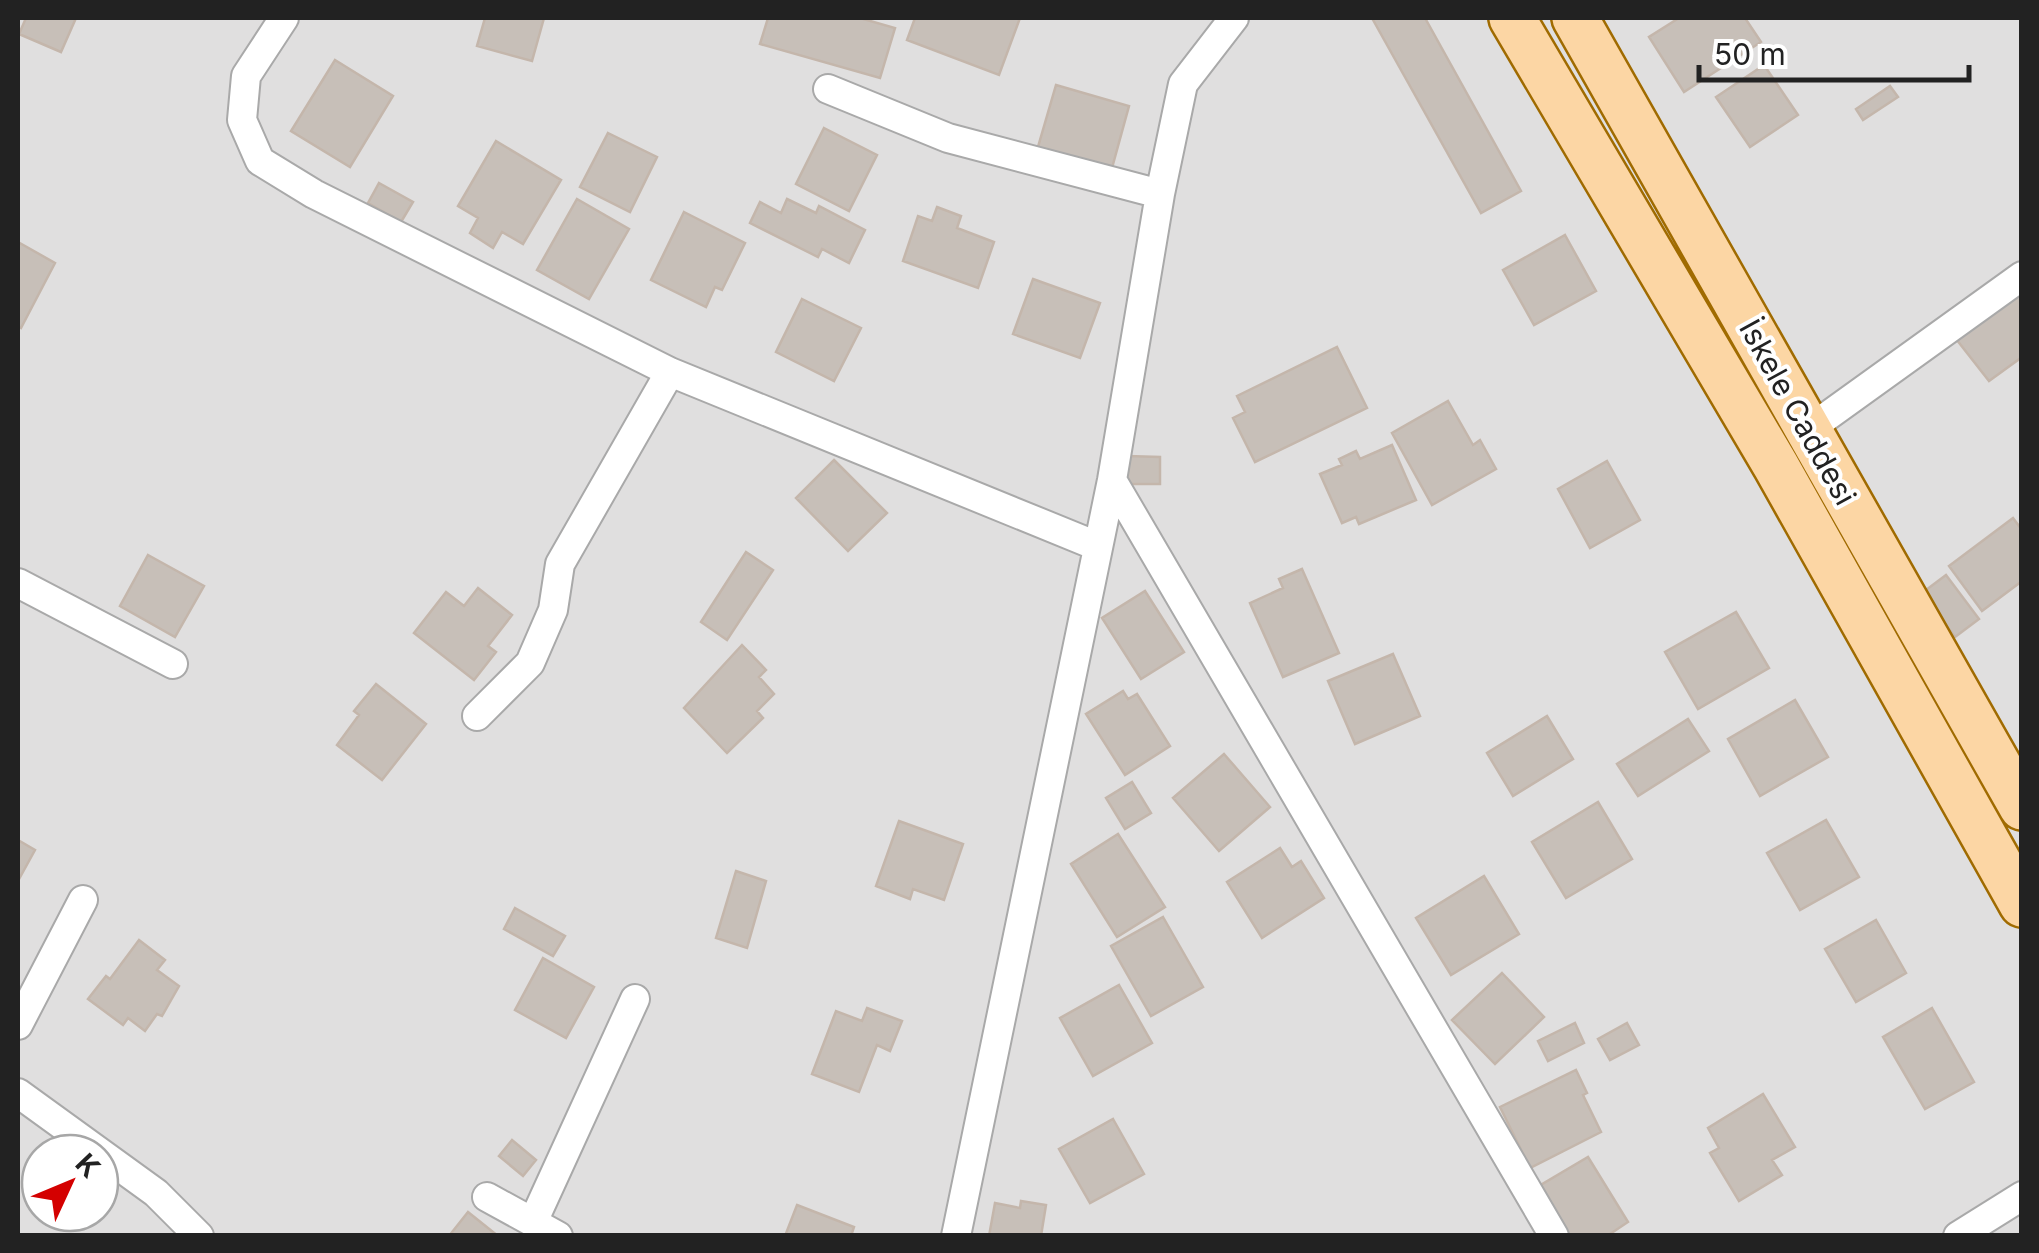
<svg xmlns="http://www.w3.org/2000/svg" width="2039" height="1253" font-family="Inter,sans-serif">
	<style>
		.residential { fill: #e0dfdf; fill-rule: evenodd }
		.building { fill: #c7bfb8; stroke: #c4b6ab; stroke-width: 2.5 }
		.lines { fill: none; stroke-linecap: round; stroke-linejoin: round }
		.minor-casing { stroke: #a9a9a9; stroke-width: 32 }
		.primary-casing { stroke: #a06b00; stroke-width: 50 }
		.minor { stroke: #fff; stroke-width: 28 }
		.primary { stroke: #fcd6a4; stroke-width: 45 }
		.labels { text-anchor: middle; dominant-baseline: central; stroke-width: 8; stroke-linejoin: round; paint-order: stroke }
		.street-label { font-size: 30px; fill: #222; stroke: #fff }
	</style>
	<rect width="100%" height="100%" fill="#f2efe9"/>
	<path class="residential" d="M18,18H2021V1235H18ZM40,1153H100V1213H40Z"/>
	<path class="building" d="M26,18H76L61,52L19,34Z
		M485,18H544L532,61L477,46Z
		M768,18H860L895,28L880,78L760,44Z
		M915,18H1020L999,75L907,40Z
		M1372,18H1425L1521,191L1481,213Z
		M1679,18H1745L1761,42L1684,92L1649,37Z
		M335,60L393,96L350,167L291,131Z
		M1764,65L1798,115L1750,147L1716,97Z
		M1056,85L1129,106L1112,168L1038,147Z
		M1890,86L1898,97L1863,120L1856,109Z
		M824,128L877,155L849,211L796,184Z
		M608,133L657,157L630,212L580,187Z
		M496,141L561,180L523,244L502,232L493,248L470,233L478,218L458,206Z
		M379,183L413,202L401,222L368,203Z
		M577,199L629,229L589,299L537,270Z
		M787,199L816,213L819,206L865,230L849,263L822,249L818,257L750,223L760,202L781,213Z
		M937,207L961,216L957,228L994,242L978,288L903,261L918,216L932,221Z
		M684,212L745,243L722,290L715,287L706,307L651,280Z
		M1565,235L1596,291L1534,325L1503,270Z
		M18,242L55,263L21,328L18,326Z
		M1033,279L1100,303L1080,358L1013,334Z
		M2022,291V357L1989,381L1953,335Z
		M802,299L861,328L834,381L776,352Z
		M1337,347L1367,408L1255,462L1233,418L1245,412L1237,396Z
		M1448,401L1473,445L1480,440L1496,469L1432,505L1392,433Z
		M1392,445L1416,500L1359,524L1356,517L1342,523L1320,474L1342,465L1339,459L1356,451L1360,459Z
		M1127,456L1160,457V484H1126Z
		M834,460L887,513L848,551L796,498Z
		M1607,461L1640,520L1590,548L1558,489Z
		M2013,518L2022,530V581L1982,611L1949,566Z
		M746,552L773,570L727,640L701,622Z
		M148,555L204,586L175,637L120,606Z
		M1302,569L1339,653L1283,677L1250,603L1283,588L1279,579Z
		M1946,575L1979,619L1955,637L1922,593Z
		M478,588L512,615L488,646L496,652L474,680L414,633L446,592L464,606Z
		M1145,591L1184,652L1141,679L1102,618Z
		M1736,612L1769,668L1698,709L1665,652Z
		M742,645L766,670L759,677L774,694L757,711L763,718L727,753L684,708Z
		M1393,654L1420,716L1355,744L1328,681Z
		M376,684L426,724L382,780L337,745L359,715L354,711Z
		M1123,691L1128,699L1137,694L1170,746L1125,775L1086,714Z
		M1795,700L1828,757L1760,796L1728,739Z
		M1547,716L1573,759L1513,796L1487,753Z
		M1688,719L1709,751L1638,796L1617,764Z
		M1224,754L1270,807L1219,851L1173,798Z
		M1132,782L1151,813L1125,829L1106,798Z
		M1598,802L1632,859L1566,898L1532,842Z
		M1826,820L1859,877L1800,910L1767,853Z
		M899,821L963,844L944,900L913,889L910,899L876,886Z
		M1118,834L1165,907L1117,937L1071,864Z
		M18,840L35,850L18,881Z
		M1280,848L1292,867L1301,861L1324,898L1262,938L1227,882Z
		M736,871L766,881L747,948L716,938Z
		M1484,876L1519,934L1451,975L1416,918Z
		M515,908L565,936L553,956L504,929Z
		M1163,917L1203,987L1151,1016L1111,946Z
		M1876,920L1906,973L1856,1002L1825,949Z
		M139,940L165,960L157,970L179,986L162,1016L157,1014L145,1031L128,1018L123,1025L88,999L106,976L110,979Z
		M543,958L594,987L566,1038L515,1010Z
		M1502,973L1544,1017L1495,1064L1452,1020Z
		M1119,985L1152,1043L1093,1076L1060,1018Z
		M867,1008L902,1021L890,1051L877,1045L859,1092L812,1074L836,1011L862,1021Z
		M1932,1008L1974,1082L1925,1109L1883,1037Z
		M1575,1023L1584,1043L1548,1061L1538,1041Z
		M1627,1023L1639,1045L1610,1060L1598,1039Z
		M1576,1070L1587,1093L1583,1095L1601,1132L1530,1168L1500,1107Z
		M1763,1094L1795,1147L1772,1160L1782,1175L1739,1201L1710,1153L1719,1148L1708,1128Z
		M1113,1119L1144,1174L1090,1203L1059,1149Z
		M512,1140L536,1160L523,1176L499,1156Z
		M1588,1157L1628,1222L1607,1236H1569L1539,1186Z
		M1021,1201L1046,1205L1041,1236H989L995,1203L1020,1208Z
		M797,1205L854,1227L851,1236H785Z
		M468,1212L498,1236H449Z"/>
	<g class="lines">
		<defs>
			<path id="minor" d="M284,18L246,76L242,120L260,161L314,194L670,372L1097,546
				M828,89L948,138L1160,194
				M1808,430L2022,276
				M1112,480L1554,1236
				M18,583L173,664
				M477,716L530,663L553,610L560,564L670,372
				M18,1025L83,900
				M18,1093L156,1193L199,1236
				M487,1197L558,1236
				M533,1222L635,999
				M956,1236L1112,480L1160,194L1183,84L1234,18
				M1958,1236L2022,1196"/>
			<path id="primary" d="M1512,18L1776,466L2022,904
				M1575,18L2022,807"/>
		</defs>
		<use href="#minor" class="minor-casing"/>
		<use href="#primary" class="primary-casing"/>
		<use href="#minor" class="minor"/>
		<use href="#primary" class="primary"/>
	</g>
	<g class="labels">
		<g class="street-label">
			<text transform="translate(1798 412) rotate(61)">İskele Caddesi</text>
		</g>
	</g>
	<rect width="2039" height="1253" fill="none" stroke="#222222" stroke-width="40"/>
	<g transform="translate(70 1183) rotate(46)"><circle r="48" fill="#ffffff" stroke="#a7a7a7" stroke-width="2.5"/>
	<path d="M0-8L18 38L0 25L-18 38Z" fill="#d40000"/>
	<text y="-15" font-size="28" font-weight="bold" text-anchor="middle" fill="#222222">K</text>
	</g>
	<path d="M1699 65v15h270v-15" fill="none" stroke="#222222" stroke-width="5"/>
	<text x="1714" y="65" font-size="30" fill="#222222" stroke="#ffffff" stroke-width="8" paint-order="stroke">50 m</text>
</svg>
